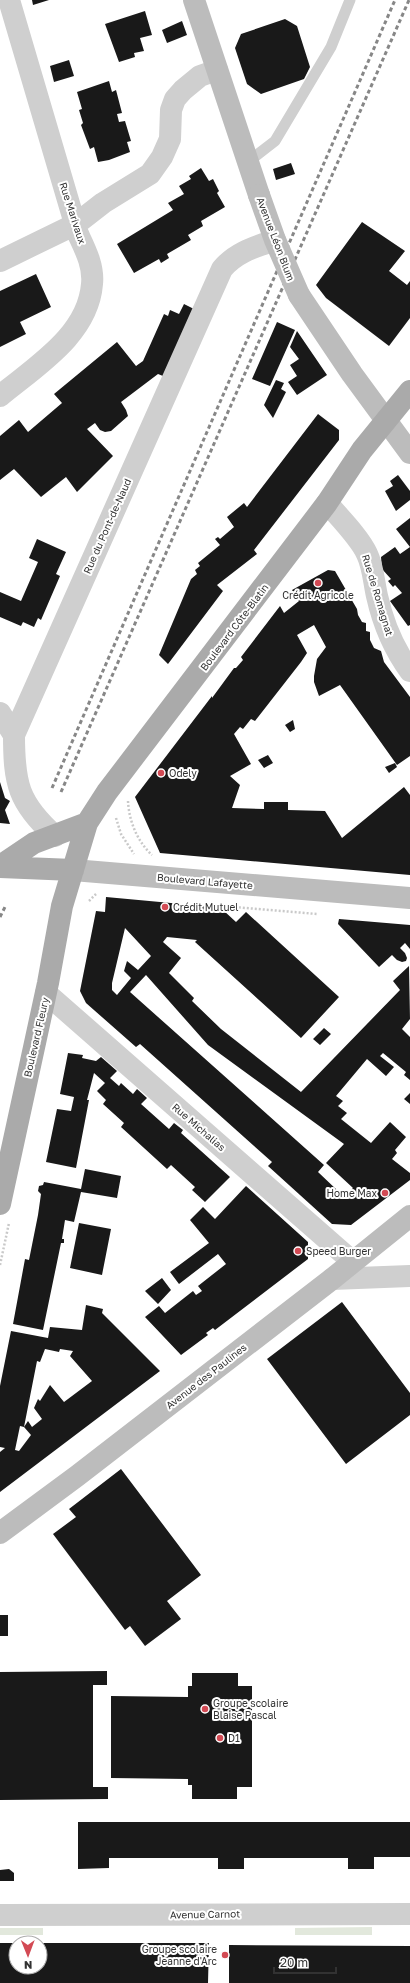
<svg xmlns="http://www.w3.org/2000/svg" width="410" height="1983" font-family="'Golos Text',sans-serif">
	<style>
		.green { fill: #e2e8dc }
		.building { fill: #191919; fill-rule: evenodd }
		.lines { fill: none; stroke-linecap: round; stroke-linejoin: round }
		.path { stroke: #c9c9c9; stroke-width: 2.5; stroke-dasharray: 2 2; stroke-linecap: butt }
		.service { stroke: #cfcfcf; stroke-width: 11 }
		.minor { stroke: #cfcfcf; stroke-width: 22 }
		.secondary { stroke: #bcbcbc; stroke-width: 22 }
		.primary { stroke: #aaa; stroke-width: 22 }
		.rail { stroke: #878787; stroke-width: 3; stroke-dasharray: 4 3; stroke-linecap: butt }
		.secondary-bridge { stroke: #bcbcbc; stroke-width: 22 }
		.poi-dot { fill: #d34a54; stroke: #fff; stroke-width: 1.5 }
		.labels { text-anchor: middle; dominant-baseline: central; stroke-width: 4; stroke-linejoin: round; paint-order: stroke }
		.street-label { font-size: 10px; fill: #323232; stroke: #fff }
		.poi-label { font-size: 10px; fill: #323232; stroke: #fff; text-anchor: start }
	</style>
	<rect width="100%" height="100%" fill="#fff"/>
	<path class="green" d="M372,1927V1935H295V1928Z
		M0,1928H43V1935H0Z"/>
	<path class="building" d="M32,0H49L33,5Z
		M145,11L152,35L140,38L144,51L134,53L135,57L119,62L105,24Z
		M285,19L297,26L310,67L304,79L261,94L247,84L235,48L241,34Z
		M182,21L187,35L167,43L162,30Z
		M69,60L74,76L54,82L50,66Z
		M109,81L112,92L116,90L122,113L117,114L119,122L125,121L131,141L127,142L130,152L109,160L98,162L94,147L90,149L81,125L83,123L79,110L82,109L77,92Z
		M291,163L295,174L276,180L273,169Z
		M201,168L209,181L213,179L219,191L217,193L225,207L201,221L203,226L188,235L191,240L167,254L169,258L161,263L159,259L134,273L117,244L173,210L168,203L184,194L179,186L191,179L189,176Z
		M362,222L405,251L389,271L407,285L410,281V318L389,346L326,298L316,285Z
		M36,274L51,307L20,322L26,334L0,347V291Z
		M184,304L194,309L163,376L158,374L121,402L126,410L128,416L111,431L105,432L100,430L95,423L87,429L113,456L77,492L66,477L41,497L14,469L0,480V436L19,420L28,432L62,403L54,394L117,342L136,366L143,361L164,314L168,316L170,310L179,314Z
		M277,322L295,330L270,386L252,379Z
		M297,331L327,375L297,395L288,382L297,376L290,365L299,359L290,347Z
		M276,380L284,383L281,389L286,392L273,418L264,405Z
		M318,414L339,430V440L254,550L257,554L217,585L223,591L168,664L159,655L191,579L197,574L195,570L200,566L198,563L220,545L215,539L218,537L220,539L234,527L227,517L244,503L247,507Z
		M398,475L410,491V500L396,511L385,491L393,486L390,481Z
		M410,518V625L408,626L390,601L402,593L395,585L393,587L388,581L391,579L382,569L381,557L395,547L400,554L410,547L396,529Z
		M37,539L66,552L56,574L60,576L41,620L38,618L34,627L23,622L21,626L0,617V592L21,601L38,562L29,558Z
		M328,570L335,571L357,609L358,615L362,622L366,623V631L370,632V640L374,648L381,651L384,662L410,697V756L397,765L340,685L319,696L314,682V676L317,659L326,647L314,625L297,635L307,653L301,662L255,721L251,719L243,729L240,727L234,734L251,764L230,776L240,785L232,808L264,809V802H288V810L325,811L342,838L404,787L410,795V875L160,853L135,797L212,696V698L234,668H236L243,660L241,657L280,606L284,613L299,601L292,590Z
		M293,720L295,729L290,732L285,725Z
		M268,755L273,763L264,768L258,760Z
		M395,763L397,767L389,773L385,767Z
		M0,782L5,798L10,801L5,810L10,824L0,823Z
		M106,897L225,908L223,910L236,922L246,912L339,997L301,1038L195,942L197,940L167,937L163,942L181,958L169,973L194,998L192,1001L221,1029L301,1092L400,990L393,981L409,966L410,1019L402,1029L410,1037V1080L404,1075L406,1072L383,1053L380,1056L394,1067L386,1076L367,1059L336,1096L343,1101L338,1106L347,1113L341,1119L371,1143L390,1122L406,1137L395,1150L397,1153L392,1159L410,1173V1180L351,1225L332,1224L268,1166L272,1162L140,1044L136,1047L86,1003L80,991L96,911L105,912ZM125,928L151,956L138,970L127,961L124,971L131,978L117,995L112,990V983ZM146,975L208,1045L344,1144L326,1163L353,1188L347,1194L338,1191L318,1172L324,1165L130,992Z
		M339,919L410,925V949L405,943L400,948L405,953L407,958L406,961L402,962L397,960L392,955L379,967L338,924Z
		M324,1028L331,1034L320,1045L313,1039Z
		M68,1053L83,1055L82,1058L96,1061L101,1057L117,1071L110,1078L119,1086L121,1083L133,1094L137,1089L147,1098L141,1104L169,1129L174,1123L183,1130L181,1133L230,1177L205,1202L192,1190L195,1187L171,1165L167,1169L121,1127L124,1123L103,1104L106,1100L97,1091L105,1083L94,1073L87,1100H89L76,1168L46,1162L57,1109L71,1111L74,1097L60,1094Z
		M410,1093V1104L404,1099Z
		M85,1169L121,1176L117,1198L81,1192L74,1222L65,1220L62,1239H64V1243H61L43,1330L13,1324L25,1259L29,1260L38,1215L41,1194L38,1191L39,1186L43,1185L44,1182L81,1189Z
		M246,1186L308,1242V1259L215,1330L213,1328L206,1333L208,1335L181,1355L145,1317L159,1306L165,1313L193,1291L196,1295L202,1291L198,1286L226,1264L218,1254L179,1284L170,1272L209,1243L190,1220L203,1207L215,1219Z
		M79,1223L111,1229L102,1275L70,1268Z
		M162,1278L171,1290L158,1304L145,1291Z
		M342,1302L410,1393V1415L346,1464L267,1359Z
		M86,1305L103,1309L102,1313L160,1371L0,1492V1452L5,1448L0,1447V1386L11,1331L48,1338L50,1327L82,1330ZM45,1349L59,1352L60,1349L73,1351L70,1356L92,1381L64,1402L50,1385L40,1401L38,1399L34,1408L42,1419L32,1427L28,1421L24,1427L37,1361L40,1362ZM20,1426L24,1427L31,1435L19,1451L15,1450Z
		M121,1469L201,1575L167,1601L181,1619L145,1646L130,1626L125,1630L53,1534L76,1517L69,1509Z
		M0,1615H8V1636H0Z
		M107,1671V1685H93V1787H108V1799L0,1800V1672Z
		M192,1673H238V1686H252V1787H237V1799H192V1785H188V1779L111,1778V1696L188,1697V1686H192Z
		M78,1822H410V1857H374V1869H348V1858H244V1869H218V1858H109V1868L78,1869Z
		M9,1869L14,1873V1881H0V1870Z
		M0,1943H16V1967H40V1943H209L208,1983H0Z
		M229,1945L410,1946V1983H229Z"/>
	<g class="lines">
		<path class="path" d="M128,801C129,821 137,841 152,855
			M116,818L121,834L134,854
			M89,901L96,894
			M231,906L234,907L317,914
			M0,1265L9,1223"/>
		<path class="service" d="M248,162L275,141L331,47L350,0"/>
		<path class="minor" d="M0,261L76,224L103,203L150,174L162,157L170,139L171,110L175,99L183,90L200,76L217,70
			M0,396C36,366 88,335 92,284C94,266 85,249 78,234L9,0
			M327,503C339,517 360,538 367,554C373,566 374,583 377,596C383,623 394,649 410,671
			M0,713L14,735
			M55,836C18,803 14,783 14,735L222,269C236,252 255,247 275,240
			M46,993L353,1262
			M332,1279L410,1276
			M0,1915L410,1914"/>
		<path class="secondary" d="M194,0L259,195
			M299,295L352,374L410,453
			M73,870L410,898
			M0,1533L77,1476L332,1279L410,1216"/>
		<path class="primary" d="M0,866L34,843L87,823
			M0,867L73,870
			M0,1204L48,983L62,906L87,823L107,792L327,503L362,450L410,391"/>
		<path class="rail" d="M52,788L395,0
			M61,792L409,0
			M0,917L6,905"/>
		<path class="secondary-bridge" d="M259,195L275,240L299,295"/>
	</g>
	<g class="poi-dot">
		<circle cx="318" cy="583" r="4"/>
		<circle cx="161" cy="773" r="4"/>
		<circle cx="165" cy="907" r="4"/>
		<circle cx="385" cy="1193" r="4"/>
		<circle cx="298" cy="1251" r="4"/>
		<circle cx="205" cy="1709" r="4"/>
		<circle cx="220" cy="1738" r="4"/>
		<circle cx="225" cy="1955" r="4"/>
	</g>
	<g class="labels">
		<g class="street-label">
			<text transform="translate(73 213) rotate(72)">Rue Marivaux</text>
			<text transform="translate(276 239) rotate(69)">Avenue Léon Blum</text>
			<text transform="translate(107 526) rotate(-66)">Rue du Pont-de-Naud</text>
			<text transform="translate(378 595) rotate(73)">Rue de Romagnat</text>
			<text transform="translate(234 627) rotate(-53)">Boulevard Côte-Blatin</text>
			<text transform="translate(205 881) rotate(5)">Boulevard Lafayette</text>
			<text transform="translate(36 1037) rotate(-77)">Boulevard Fleury</text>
			<text transform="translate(199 1127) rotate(41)">Rue Michalias</text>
			<text transform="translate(206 1376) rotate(-38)">Avenue des Paulines</text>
			<text transform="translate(205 1914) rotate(-1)">Avenue Carnot</text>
		</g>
		<g class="poi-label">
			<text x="318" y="595" text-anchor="middle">Crédit Agricole</text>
			<text x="169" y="773">Odely</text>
			<text x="173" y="907">Crédit Mutuel</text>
			<text x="377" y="1193" text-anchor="end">Home Max</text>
			<text x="306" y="1251">Speed Burger</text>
			<text x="213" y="1703">Groupe scolaire<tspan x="213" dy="12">Blaise Pascal</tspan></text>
			<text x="228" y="1738">D1</text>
			<text x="217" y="1949" text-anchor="end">Groupe scolaire<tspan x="217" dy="12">Jeanne d'Arc</tspan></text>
		</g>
	</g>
	<g transform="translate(28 1955) rotate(179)"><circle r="19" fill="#ffffff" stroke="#adadad"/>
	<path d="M0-3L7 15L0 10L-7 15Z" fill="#d34a54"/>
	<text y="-6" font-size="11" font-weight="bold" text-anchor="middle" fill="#323232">N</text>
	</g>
	<path d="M274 1967v6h62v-6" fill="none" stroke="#323232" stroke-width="2"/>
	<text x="280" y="1967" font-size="12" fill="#323232" stroke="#ffffff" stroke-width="3" paint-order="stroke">20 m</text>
</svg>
